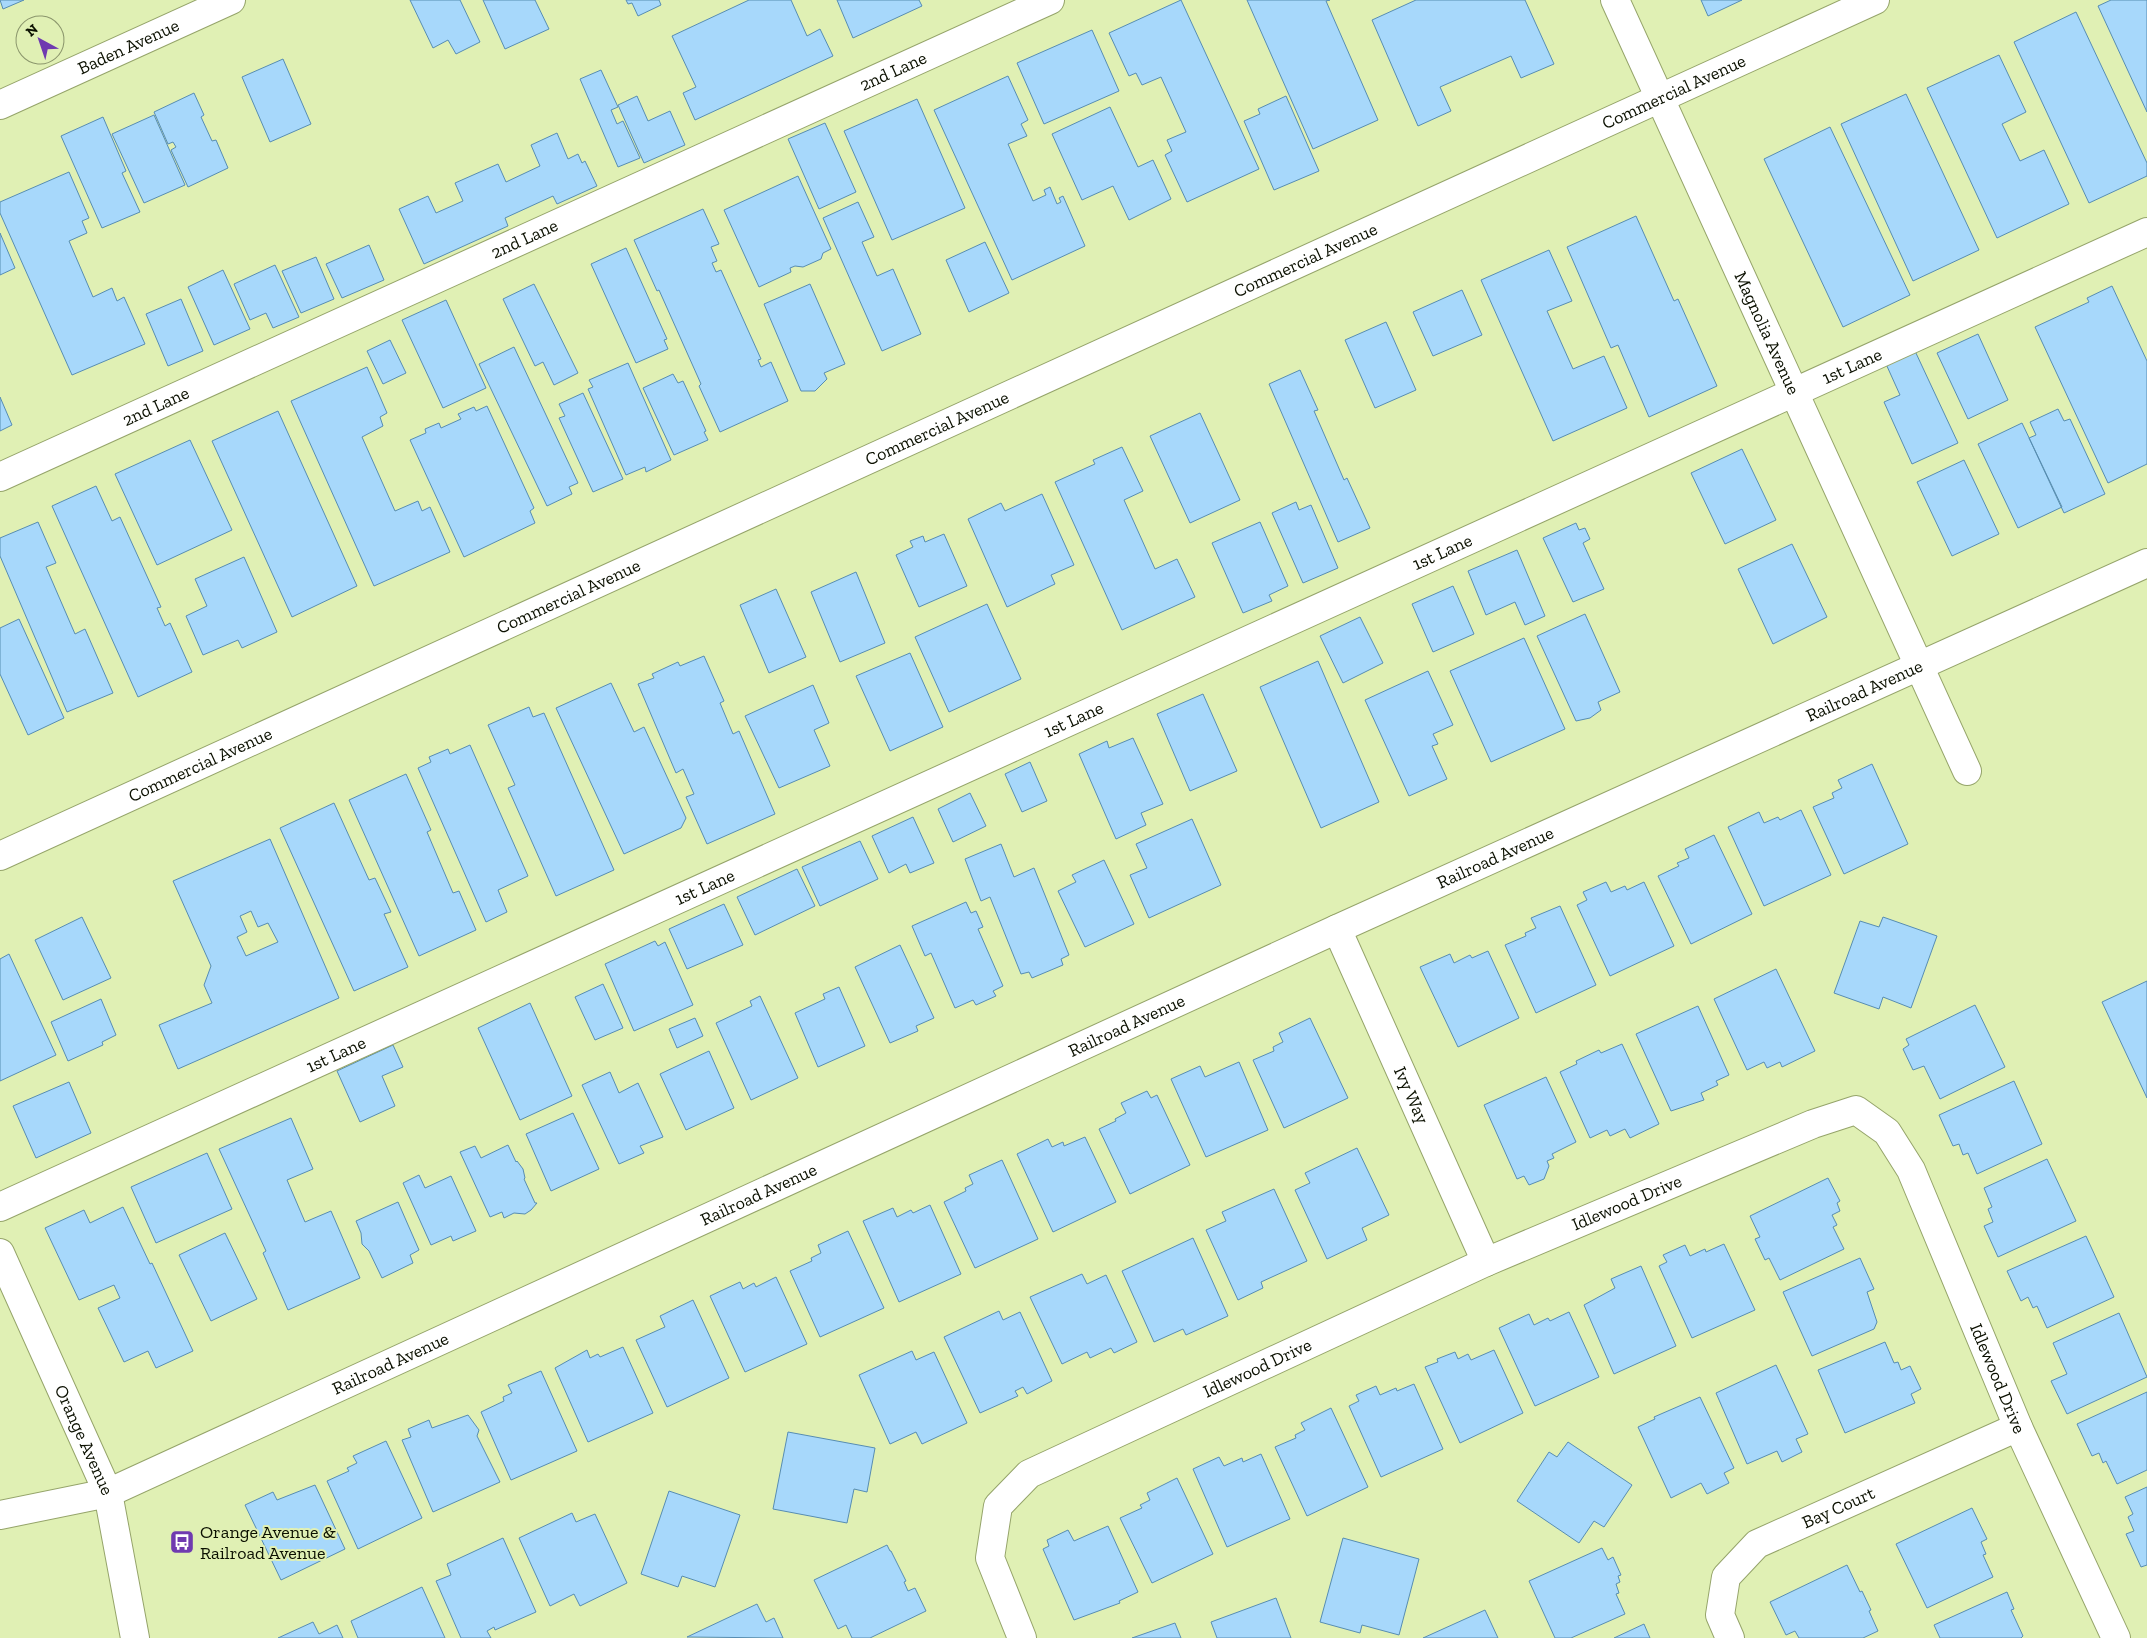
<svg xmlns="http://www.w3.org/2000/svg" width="2147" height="1638" font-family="'Zilla Slab',serif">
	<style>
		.building { fill: #a7d8fb; stroke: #578db2; fill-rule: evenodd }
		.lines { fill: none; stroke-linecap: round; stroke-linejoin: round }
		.minor-casing { stroke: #95a46a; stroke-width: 30 }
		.minor { stroke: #fff; stroke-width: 28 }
		.labels { text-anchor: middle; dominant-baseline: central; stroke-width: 4; stroke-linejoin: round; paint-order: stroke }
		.street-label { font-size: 18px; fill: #0b1000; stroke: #e0f0b4 }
		.poi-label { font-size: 18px; fill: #0b1000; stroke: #e0f0b4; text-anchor: start }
	</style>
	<rect width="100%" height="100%" fill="#e0f0b4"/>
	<path class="building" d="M0,0H24L3,9Z
		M410,0H460L480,42L456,54L448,40L433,48Z
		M483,0H535L549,29L505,49Z
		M626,0H659L661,5L638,16L632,3L628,4Z
		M749,0H791L807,36L820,29L833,56L695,120L683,93L696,87L672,36Z
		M837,0H919L922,6L853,38Z
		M1181,0L1259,169L1187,202L1165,155L1172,151L1167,140L1186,132L1161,77L1142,85L1136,73L1129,76L1109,33Z
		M1247,0H1330L1326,1L1378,120L1313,149Z
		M1416,0H1525L1554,64L1521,78L1511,56L1440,87L1451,111L1418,126L1372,20Z
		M1701,0H1742L1708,16Z
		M2111,0H2147V112L2098,6Z
		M2076,12L2147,163V176L2089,203L2014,42Z
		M1092,30L1119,91L1044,124L1017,63Z
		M1999,55L2026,112L2002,124L2020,161L2044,150L2069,204L1997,238L1927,88Z
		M283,59L311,124L270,142L242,77Z
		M601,70L618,107L611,110L617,124L623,121L640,158L618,167L580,79Z
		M1008,76L1028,120L1021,124L1027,136L1008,144L1033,201L1046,195L1044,190L1050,187L1057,204L1061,202L1059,198L1063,196L1085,246L1012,280L934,110Z
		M194,93L204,115L201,117L212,141L216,140L228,168L188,187L171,150L176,147L173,142L168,144L154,112Z
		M1906,94L1979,250L1913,281L1841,124Z
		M637,96L648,121L670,111L685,145L644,163L618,105Z
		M1286,96L1319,171L1274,190L1244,121L1260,114L1258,109Z
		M917,99L965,208L892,240L844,131Z
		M1110,107L1138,167L1153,160L1171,199L1129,220L1113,186L1082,200L1052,134Z
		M154,115L185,185L144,203L112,134Z
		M103,117L126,171L122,173L140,212L102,228L61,136Z
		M825,123L856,192L819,209L788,139Z
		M1830,127L1910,295L1843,327L1764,159Z
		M557,133L568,159L578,154L582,163L585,161L597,186L557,204L553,196L505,218L508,226L424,264L399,209L428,196L436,213L463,201L455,183L498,164L506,182L540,166L531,145Z
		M69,172L89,218L82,221L87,233L69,241L93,297L112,288L117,301L124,297L145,344L72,375L0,213V202Z
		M798,176L831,249L823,253L821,259L803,267L795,266L790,268L791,272L759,287L724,210Z
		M858,202L874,237L862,242L877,276L893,269L921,334L882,351L823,218Z
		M703,209L719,244L711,247L717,261L712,263L716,272L721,270L761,359L758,360L761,367L771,362L788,401L720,432L699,386L701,384L659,290L657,291L634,240Z
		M1636,216L1674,301L1678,299L1717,386L1649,417L1618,345L1611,348L1567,247Z
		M0,233L15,268L0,275Z
		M985,242L1009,293L969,312L946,260Z
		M369,245L384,280L342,298L326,264Z
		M626,248L667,339L664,340L668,349L636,363L591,264Z
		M1549,250L1572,301L1547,311L1573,369L1604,356L1627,408L1553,441L1481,280Z
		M316,257L334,299L301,313L282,271Z
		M275,265L299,317L273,328L266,313L250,320L234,284Z
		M223,270L250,329L214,345L188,287Z
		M534,284L578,373L554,385L543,362L535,366L503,299Z
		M810,284L845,364L824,373L827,379L815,391H801L764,304Z
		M2112,286L2147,361V464L2108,483L2035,327L2089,302L2087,298Z
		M1462,290L1482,335L1433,356L1413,312Z
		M181,299L203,351L168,366L146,314Z
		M446,300L486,388L443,408L402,320Z
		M1386,322L1416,390L1375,408L1345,340Z
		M1978,334L2008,400L1968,419L1937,353Z
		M390,340L406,373L383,384L367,351Z
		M514,347L578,483L569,487L572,494L547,506L479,364Z
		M1915,351L1958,443L1912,464L1884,402L1900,395L1886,364Z
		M628,363L671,460L646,472L645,467L626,475L588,389L593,387L589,380Z
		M367,367L387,413L380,417L383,426L362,437L395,511L418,501L422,511L430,507L450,552L374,586L291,401Z
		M1300,370L1318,410L1314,411L1344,480L1347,478L1370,528L1338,542L1269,384Z
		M673,374L678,383L683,381L706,431L704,432L708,440L674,455L643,388Z
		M583,393L623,479L593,492L559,418L565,416L559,404Z
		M0,397L12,425L0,431Z
		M487,406L534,508L530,511L535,523L464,557L410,440L426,433L425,429L439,423L441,428L461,419L458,414L474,407L476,411Z
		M2058,409L2064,421L2070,419L2105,494L2064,513L2029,438L2036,435L2030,422Z
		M278,411L357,586L292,617L212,441Z
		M1200,413L1240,500L1190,523L1150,436Z
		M2022,423L2062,507L2018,528L1978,444Z
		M190,440L232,530L157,565L115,474Z
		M1122,447L1143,491L1124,500L1155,569L1177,559L1195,597L1122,630L1055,482L1095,464L1093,460Z
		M1742,449L1776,520L1725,544L1691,473Z
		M1964,460L1999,534L1952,556L1917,482Z
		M96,486L112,521L120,517L161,607L157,608L165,626L170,623L192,672L138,697L52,506Z
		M1042,494L1074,565L1051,575L1055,584L1007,607L968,519L1001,503L1005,511Z
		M1296,502L1299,510L1311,505L1338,568L1303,583L1272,513Z
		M38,522L56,563L46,567L75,634L85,629L113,693L67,712L0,556V538Z
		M1260,522L1288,586L1269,595L1272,601L1243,613L1212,543Z
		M1576,523L1579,530L1585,528L1590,539L1583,543L1604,589L1573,602L1543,538Z
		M944,534L967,586L919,607L896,555L913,547L910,541L923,536L925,542Z
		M1792,544L1827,617L1773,644L1738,569Z
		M1517,550L1545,616L1525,625L1515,602L1486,615L1468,571Z
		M244,557L277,632L242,648L238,640L203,655L186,616L207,606L195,579Z
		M856,572L885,643L840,662L811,592Z
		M1453,586L1474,634L1433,652L1412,604Z
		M776,589L806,657L769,673L740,605Z
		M987,604L1021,679L949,712L915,637Z
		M1585,614L1620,692L1598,702L1601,710L1590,718L1576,721L1537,636Z
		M1360,617L1383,663L1343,683L1320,636Z
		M19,619L64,718L28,735L0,674V628Z
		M1524,638L1565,729L1491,762L1450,671Z
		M910,653L943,727L890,751L856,676Z
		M704,656L724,701L720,703L733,734L739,731L775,814L707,844L686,797L694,794L683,769L676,773L638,684L654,678L652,674L678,662L680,666Z
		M1318,661L1379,802L1321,828L1260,687Z
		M1428,671L1453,725L1433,734L1438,744L1432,746L1447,779L1409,796L1365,700Z
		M611,683L634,732L644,727L686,818L681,828L624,854L556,708Z
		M813,685L829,723L814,730L830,766L779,788L745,716Z
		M1203,694L1237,771L1190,791L1157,714Z
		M529,707L533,717L544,713L614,870L556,896L508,788L515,785L488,725Z
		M1133,738L1163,804L1141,813L1146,825L1116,839L1079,754L1107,741L1109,748Z
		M470,745L528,876L498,890L507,912L486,922L418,768L431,762L429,757L448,749L450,754Z
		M1030,762L1047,801L1022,812L1005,774Z
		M1872,764L1908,844L1844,874L1813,807L1834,798L1832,793L1842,788L1838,780Z
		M406,774L431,830L427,832L453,893L459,891L476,930L419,956L349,800Z
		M970,793L986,826L953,842L938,809Z
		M334,803L369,880L375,878L391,912L384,914L408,967L354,991L280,828Z
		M1801,810L1831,875L1764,906L1728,827L1759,812L1764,823L1778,817L1780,820Z
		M913,817L934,863L910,873L906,864L889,873L872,836Z
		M1192,819L1221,885L1149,918L1130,875L1147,868L1136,844Z
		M1714,835L1752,914L1691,944L1658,876L1679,866L1677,863L1689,858L1685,849Z
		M270,839L339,998L178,1069L159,1025L212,1003L204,985L211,966L173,881ZM251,911L258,927L268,923L278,942L246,956L237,937L247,932L240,916Z
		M860,841L878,879L820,906L802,867Z
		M1001,844L1014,877L1034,868L1069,955L1061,959L1063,965L1032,978L1029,972L1021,974L990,897L981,901L965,859Z
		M1104,860L1134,924L1085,947L1058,891L1076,882L1072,875Z
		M797,869L815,906L755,935L737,897Z
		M1606,882L1611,892L1625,886L1627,890L1644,882L1674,946L1610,976L1577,905L1587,900L1583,892Z
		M966,902L971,913L976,911L983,927L978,929L1003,986L993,991L996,996L976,1005L973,1000L955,1008L931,953L925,956L912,926Z
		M724,904L743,945L687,969L669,929Z
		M1560,906L1596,985L1536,1013L1505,945L1526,936L1525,933L1536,928L1531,918Z
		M82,917L111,978L63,1000L35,940Z
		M1883,917L1937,936L1911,1008L1883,997L1879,1009L1834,993L1860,921L1879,927Z
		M655,941L658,946L665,942L693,1005L634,1031L605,964Z
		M900,945L934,1018L916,1026L918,1031L890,1043L855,967Z
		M1488,951L1519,1018L1458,1047L1420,967L1450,954L1454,963L1470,955L1472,958Z
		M9,954L56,1055L0,1081V959Z
		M1776,969L1815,1051L1782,1067L1780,1062L1767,1068L1764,1062L1747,1070L1714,999Z
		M2147,981V1098L2102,1002Z
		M603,984L623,1028L595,1040L575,997Z
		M839,987L865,1046L818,1067L795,1013L825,999L823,994Z
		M760,996L798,1078L751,1100L716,1023L752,1006L750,1001Z
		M101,999L116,1035L102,1042L103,1045L68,1061L51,1022Z
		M530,1003L572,1096L520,1120L478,1028Z
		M1975,1005L2005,1067L1940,1099L1924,1066L1913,1070L1903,1049L1909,1045L1906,1039Z
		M1698,1006L1729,1075L1716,1081L1718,1085L1701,1093L1704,1100L1671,1111L1636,1034Z
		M695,1018L703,1036L677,1048L669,1029Z
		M1310,1018L1348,1098L1284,1128L1253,1060L1274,1051L1273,1047L1283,1042L1279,1033Z
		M1622,1044L1659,1124L1630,1138L1625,1129L1610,1136L1607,1130L1590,1138L1560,1072L1577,1064L1576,1061L1599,1050L1601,1053Z
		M393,1045L403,1067L382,1076L395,1106L360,1122L337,1071Z
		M709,1051L734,1108L686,1130L660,1074Z
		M1239,1062L1268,1130L1206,1157L1171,1079L1200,1066L1205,1077Z
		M610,1072L619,1093L638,1083L663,1137L640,1146L644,1153L619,1164L582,1085Z
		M1546,1077L1576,1142L1552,1154L1554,1158L1547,1161L1549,1166L1544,1179L1529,1185L1524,1176L1517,1179L1484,1105Z
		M2014,1081L2042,1144L1977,1174L1968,1153L1963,1155L1959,1144L1953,1146L1939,1115Z
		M69,1082L91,1133L36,1158L13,1106Z
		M1147,1091L1151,1098L1157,1095L1190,1165L1130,1194L1099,1129L1116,1121L1115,1119L1126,1113L1121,1103Z
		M573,1113L599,1169L551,1191L526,1134Z
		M291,1118L313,1169L287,1180L305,1222L331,1211L360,1278L288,1310L263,1253L266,1251L219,1149Z
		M1085,1137L1116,1202L1053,1232L1017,1154L1048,1139L1052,1147L1063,1142L1064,1146Z
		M508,1145L516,1162L517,1161L523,1169L525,1178L524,1179L535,1203H537L531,1210L525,1214L514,1213L504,1218L502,1212L490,1217L460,1152L475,1146L481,1158Z
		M1357,1148L1389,1215L1362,1228L1367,1240L1327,1259L1295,1190L1310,1183L1305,1173Z
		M207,1153L232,1209L156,1243L131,1187Z
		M2047,1159L2076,1221L1998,1257L1984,1226L1993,1222L1988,1209L1992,1207L1984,1188Z
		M1002,1160L1038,1239L975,1268L944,1202L966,1191L965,1188L973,1184L969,1175Z
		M419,1175L425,1188L451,1176L476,1231L453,1241L451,1236L431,1245L403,1183Z
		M1828,1178L1840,1201L1837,1203L1840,1211L1832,1215L1837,1225L1833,1227L1844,1249L1780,1280L1769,1258L1765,1260L1755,1239L1760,1237L1750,1216Z
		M1274,1189L1307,1261L1261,1282L1263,1288L1238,1300L1206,1230L1226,1221L1222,1212Z
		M398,1202L419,1250L410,1255L413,1263L382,1278L369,1251L362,1244L361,1233L356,1221Z
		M930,1205L961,1274L899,1302L863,1221L893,1208L897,1217L911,1210L913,1213Z
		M123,1207L150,1264L152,1263L193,1351L156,1368L148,1351L124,1362L98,1308L120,1298L114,1285L79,1300L45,1228L84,1210L90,1223Z
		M848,1231L884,1308L820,1337L790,1271L812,1261L811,1258L821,1253L818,1245Z
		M225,1233L257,1299L211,1321L179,1255Z
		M2086,1236L2114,1297L2047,1328L2037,1306L2033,1308L2028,1297L2021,1301L2007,1271Z
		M1193,1238L1228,1316L1186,1335L1183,1329L1154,1342L1122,1271Z
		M1724,1244L1755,1310L1692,1338L1659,1266L1667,1262L1663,1255L1685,1245L1690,1256L1705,1249L1706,1252Z
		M1860,1258L1874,1289L1867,1292L1877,1322L1874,1329L1812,1356L1783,1292Z
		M1641,1266L1676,1346L1614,1374L1584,1305L1615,1288L1611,1279Z
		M1082,1274L1087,1284L1106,1275L1137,1342L1114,1353L1111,1348L1090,1358L1087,1352L1062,1364L1030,1297Z
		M776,1277L807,1344L745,1372L710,1296L740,1282L743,1289L754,1283L756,1287Z
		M693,1300L729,1378L667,1407L636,1340L665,1327L660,1316Z
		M999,1311L1003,1320L1020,1312L1052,1381L1027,1394L1023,1387L1015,1391L1018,1396L980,1413L944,1337Z
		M1569,1312L1599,1377L1535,1406L1499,1328L1529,1314L1534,1325L1548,1318L1550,1321Z
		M2119,1313L2147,1377L2067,1414L2051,1381L2067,1374L2053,1343Z
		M1885,1342L1894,1363L1898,1362L1901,1370L1910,1366L1921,1389L1911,1394L1915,1403L1845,1433L1818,1370Z
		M623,1347L653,1413L588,1442L555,1368L587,1350L590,1358L598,1354L600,1357Z
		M1494,1350L1523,1413L1460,1443L1425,1367L1438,1362L1437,1359L1455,1352L1458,1359L1468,1354L1471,1360Z
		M912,1351L916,1360L934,1352L967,1423L922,1444L916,1432L890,1444L859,1375Z
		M1776,1365L1808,1434L1796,1439L1802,1452L1782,1462L1777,1451L1747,1464L1716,1393Z
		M541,1371L577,1451L511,1480L481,1412L504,1401L503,1397L512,1393L508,1385Z
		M1414,1384L1443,1449L1381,1477L1349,1406L1359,1401L1356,1395L1376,1386L1380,1395L1396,1388L1397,1391Z
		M2147,1392V1470L2117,1484L2106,1461L2103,1463L2099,1453L2092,1456L2077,1424Z
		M1700,1397L1734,1468L1724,1473L1729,1483L1707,1494L1701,1483L1671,1498L1638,1427L1655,1419L1654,1417Z
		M1331,1408L1368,1487L1307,1516L1275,1447L1296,1438L1295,1435L1305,1430L1301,1423Z
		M468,1415L479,1430L477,1436L500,1482L433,1512L402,1440L411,1437L408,1429L429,1420L432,1428Z
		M788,1432L875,1448L867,1492L854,1489L847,1523L773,1509Z
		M386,1441L422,1518L358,1549L327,1481L349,1471L347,1468L357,1463L353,1456Z
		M1568,1442L1632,1485L1604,1527L1594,1521L1579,1543L1517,1501L1549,1452L1557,1457Z
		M1261,1454L1290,1519L1227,1547L1193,1469L1219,1457L1224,1466L1242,1458L1243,1462Z
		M1177,1478L1213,1554L1152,1583L1120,1518L1142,1508L1140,1505L1150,1500L1147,1493Z
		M315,1485L345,1549L281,1580L245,1505L273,1492L277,1500Z
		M2147,1487V1565L2141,1567L2126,1534L2134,1531L2128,1517L2133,1514L2125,1497Z
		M669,1491L740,1515L715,1587L682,1576L678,1587L641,1574Z
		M1972,1508L1987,1539L1981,1542L1986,1554L1983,1555L1993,1577L1927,1608L1896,1544Z
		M572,1513L576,1522L595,1514L627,1583L580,1606L574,1594L550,1606L519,1538Z
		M1108,1526L1138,1592L1119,1601L1120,1603L1074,1620L1043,1549L1049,1546L1047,1540L1068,1530L1074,1541Z
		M503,1538L536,1612L495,1630L494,1627L487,1631L491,1638H461L436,1581L451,1575L447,1564Z
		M1343,1538L1419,1559L1399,1635L1362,1625L1360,1633L1320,1622Z
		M887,1545L890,1551H891L906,1581L904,1582L908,1591L915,1588L926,1611L870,1638H852L846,1625L838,1629L814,1580Z
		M1602,1548L1608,1560L1613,1557L1621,1575L1618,1576L1620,1582L1616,1584L1619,1593L1616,1594L1625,1614L1571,1638H1555L1529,1581Z
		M1847,1565L1860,1592L1862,1591L1871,1610L1869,1611L1878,1631L1863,1638H1799L1795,1631L1786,1635L1770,1602Z
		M422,1587L445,1638H358L351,1621Z
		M2007,1592L2014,1609L2011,1610L2023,1636L2021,1638H1940L1934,1625Z
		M1276,1598L1291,1638H1217L1211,1622Z
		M757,1604L766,1622L774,1618L783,1638L687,1637Z
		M1485,1610L1498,1638H1423Z
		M313,1622L319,1634L337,1625L343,1638H278Z
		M1175,1623L1181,1638H1132Z
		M1644,1624L1650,1638H1614Z"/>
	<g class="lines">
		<defs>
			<g id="minor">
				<path id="s1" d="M1615,0L1967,771"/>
				<path id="s2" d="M0,105L231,0"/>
				<path id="s3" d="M0,477L1050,0"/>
				<path id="s4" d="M0,856L1875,0"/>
				<path id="s5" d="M1337,929L1486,1262"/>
				<path id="s6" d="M0,1207L2147,232"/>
				<path id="s7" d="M0,1253L108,1493L135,1638"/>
				<path id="s8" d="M0,1515L108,1493L1337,929L2147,563"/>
				<path id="s9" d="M1022,1638L990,1558L998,1506L1029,1474L1486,1262L1813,1124L1856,1110L1887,1132L1911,1170L2018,1427L2116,1638"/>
				<path id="s10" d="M1730,1638L1720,1615L1726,1577L1757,1544L2018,1427"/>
			</g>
		</defs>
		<use href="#minor" class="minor-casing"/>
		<use href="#minor" class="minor"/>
	</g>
	<defs>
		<symbol id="bus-square" viewBox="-11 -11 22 22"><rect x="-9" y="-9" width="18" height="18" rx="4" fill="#6f3ab0" stroke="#e0f0b4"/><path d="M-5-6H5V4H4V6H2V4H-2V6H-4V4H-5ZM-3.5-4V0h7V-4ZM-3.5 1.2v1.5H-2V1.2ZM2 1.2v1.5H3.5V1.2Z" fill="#fff"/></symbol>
	</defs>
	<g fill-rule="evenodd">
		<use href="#bus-square" x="168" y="1528" width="28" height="28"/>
	</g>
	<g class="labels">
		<g class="street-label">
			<text stroke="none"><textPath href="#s2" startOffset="141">Baden Avenue</textPath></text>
			<text stroke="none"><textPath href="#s3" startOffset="981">2nd Lane</textPath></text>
			<text stroke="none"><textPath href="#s4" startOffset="1840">Commercial Avenue</textPath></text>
			<text stroke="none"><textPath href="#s3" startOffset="576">2nd Lane</textPath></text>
			<text stroke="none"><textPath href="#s4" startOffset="1435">Commercial Avenue</textPath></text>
			<text stroke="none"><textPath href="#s1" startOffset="366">Magnolia Avenue</textPath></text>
			<text stroke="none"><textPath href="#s6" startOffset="2034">1st Lane</textPath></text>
			<text stroke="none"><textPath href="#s3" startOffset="171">2nd Lane</textPath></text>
			<text stroke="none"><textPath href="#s4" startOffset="1030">Commercial Avenue</textPath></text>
			<text stroke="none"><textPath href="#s6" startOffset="1584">1st Lane</textPath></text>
			<text stroke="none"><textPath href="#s4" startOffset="625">Commercial Avenue</textPath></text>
			<text stroke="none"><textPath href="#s8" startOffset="2041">Railroad Avenue</textPath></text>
			<text stroke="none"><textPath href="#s6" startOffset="1179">1st Lane</textPath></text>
			<text stroke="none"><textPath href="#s4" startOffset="220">Commercial Avenue</textPath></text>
			<text stroke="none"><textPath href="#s8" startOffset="1636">Railroad Avenue</textPath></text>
			<text stroke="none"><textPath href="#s6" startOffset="774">1st Lane</textPath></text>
			<text stroke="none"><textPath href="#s8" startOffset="1231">Railroad Avenue</textPath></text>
			<text stroke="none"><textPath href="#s6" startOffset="369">1st Lane</textPath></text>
			<text stroke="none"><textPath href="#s5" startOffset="182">Ivy Way</textPath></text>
			<text stroke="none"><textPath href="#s8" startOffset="826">Railroad Avenue</textPath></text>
			<text stroke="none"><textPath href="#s9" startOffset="840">Idlewood Drive</textPath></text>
			<text stroke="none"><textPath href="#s8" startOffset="421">Railroad Avenue</textPath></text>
			<text stroke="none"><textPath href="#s9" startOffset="435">Idlewood Drive</textPath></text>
			<text stroke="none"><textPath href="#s9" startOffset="1396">Idlewood Drive</textPath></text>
			<text stroke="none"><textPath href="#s7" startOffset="205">Orange Avenue</textPath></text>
			<text stroke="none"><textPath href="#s10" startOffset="198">Bay Court</textPath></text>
		</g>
		<g class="poi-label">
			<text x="200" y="1532">Orange Avenue &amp;<tspan x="200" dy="21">Railroad Avenue</tspan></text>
		</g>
	</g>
	<g transform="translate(40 40) rotate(320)"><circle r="24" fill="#e0f0b4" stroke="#8b966c"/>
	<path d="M0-4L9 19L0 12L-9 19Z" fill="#6f3ab0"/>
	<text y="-8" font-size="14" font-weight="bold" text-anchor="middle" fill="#0b1000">N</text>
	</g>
</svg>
